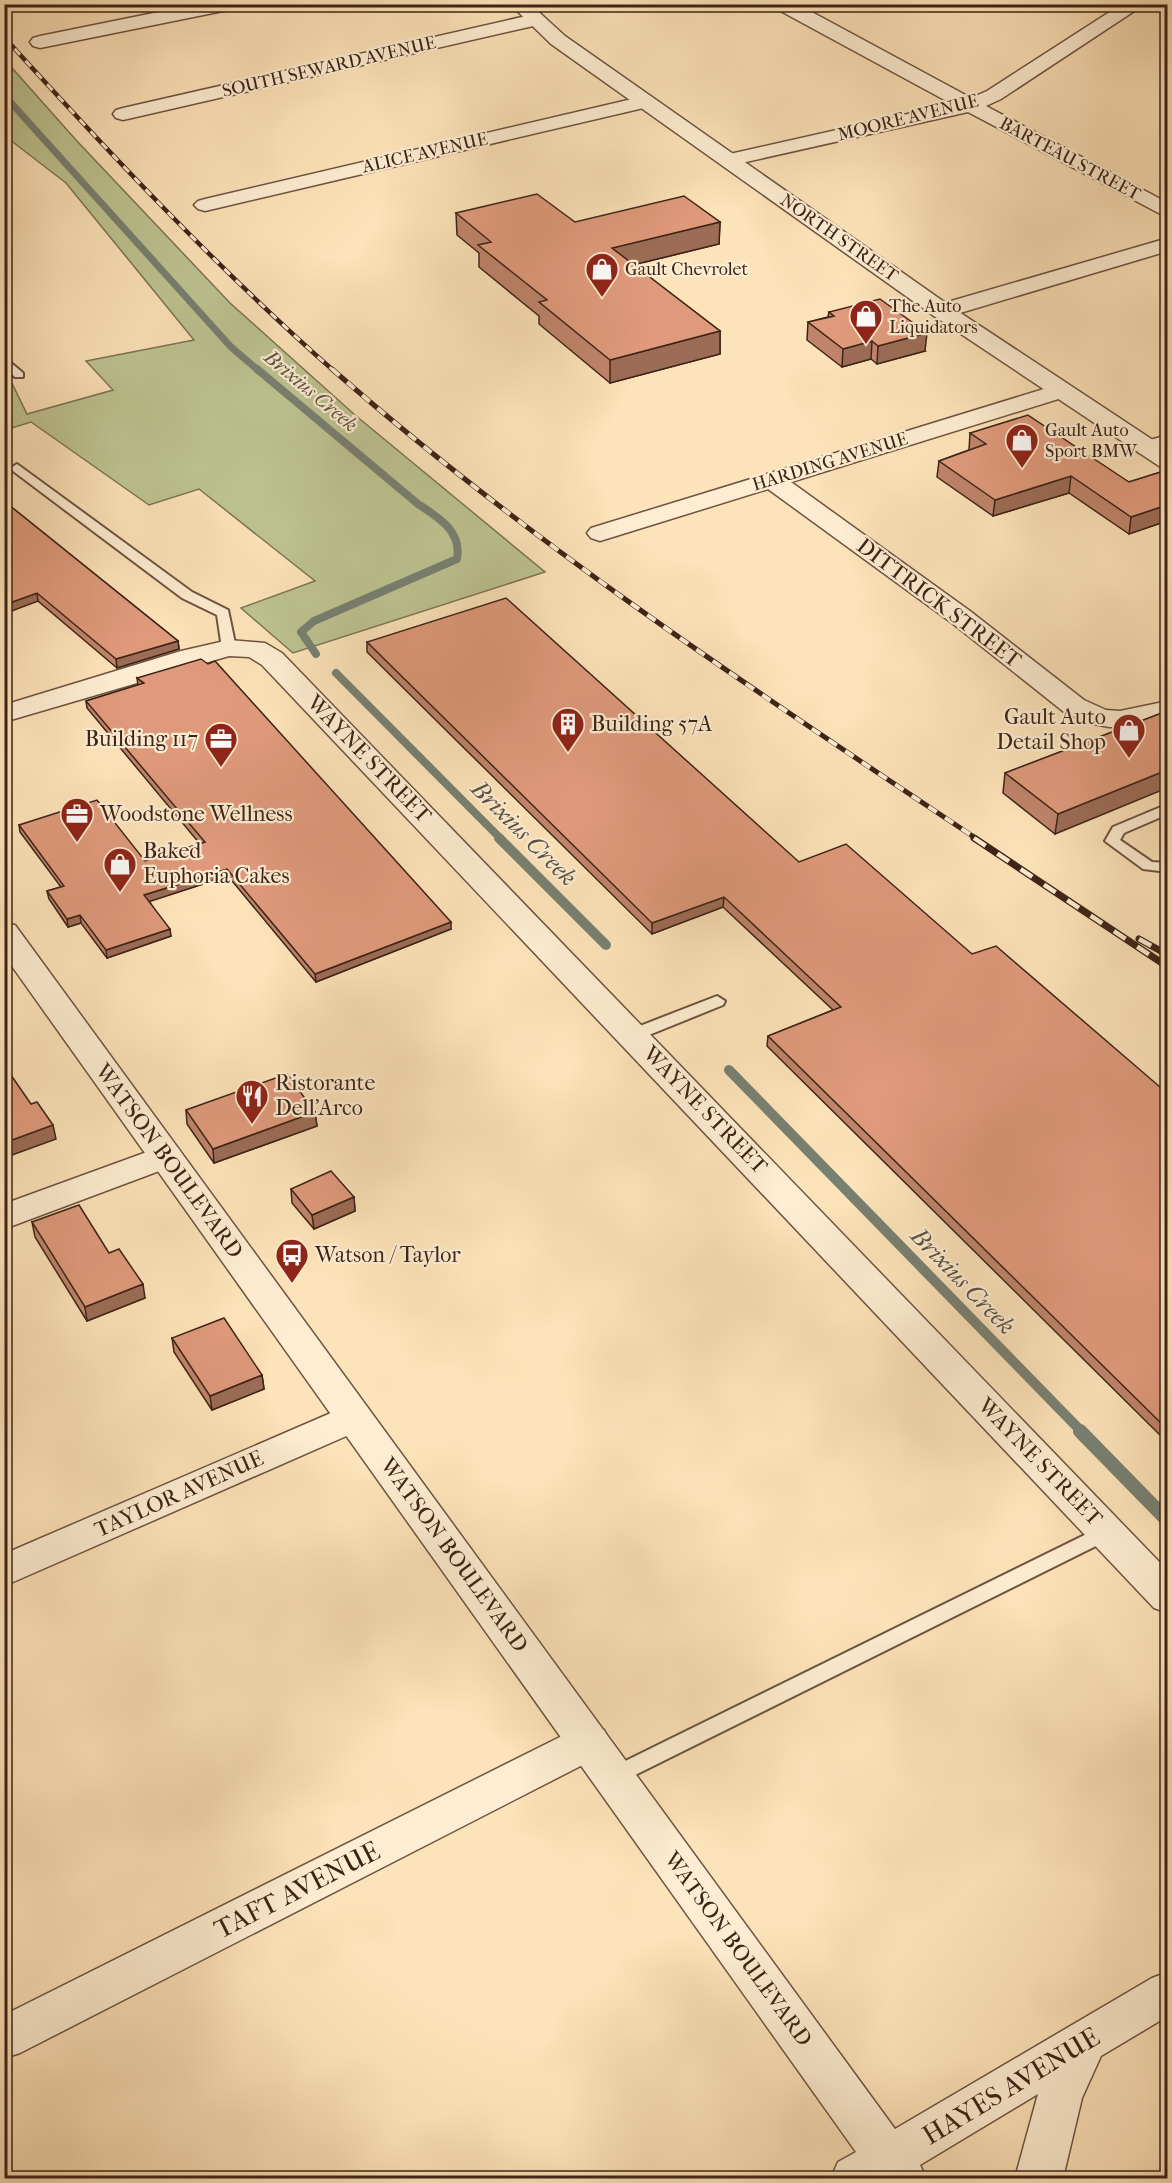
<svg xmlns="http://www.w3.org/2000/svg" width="1172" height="2183" font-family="'IM FELL French Canon',serif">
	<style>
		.green { fill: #bdc491; stroke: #7d7454; stroke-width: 1.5 }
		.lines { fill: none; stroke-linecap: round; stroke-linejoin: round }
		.stream-far3 { stroke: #788072; stroke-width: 7 }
		.stream-far2 { stroke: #788072; stroke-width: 8 }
		.stream-far1 { stroke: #788072; stroke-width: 10 }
		.stream { stroke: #788072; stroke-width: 14 }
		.service-casing { stroke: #6d5340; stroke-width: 4 }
		.minor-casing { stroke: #6d5340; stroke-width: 3 }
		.tertiary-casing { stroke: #6d5340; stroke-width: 3 }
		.service { fill: #feedd2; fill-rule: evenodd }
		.minor { fill: #feedd2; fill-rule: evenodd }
		.tertiary { fill: #feedd2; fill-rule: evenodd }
		.rail-far2-casing { stroke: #3d2317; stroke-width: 4.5 }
		.rail-far1-casing { stroke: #3d2317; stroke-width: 5 }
		.rail-casing { stroke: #3d2317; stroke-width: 7 }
		.rail-far2 { stroke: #feedd2; stroke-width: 3; stroke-dasharray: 8; stroke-linecap: butt }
		.rail-far1 { stroke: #feedd2; stroke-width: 4; stroke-dasharray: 10; stroke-linecap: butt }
		.rail { stroke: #feedd2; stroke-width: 4.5; stroke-dasharray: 14; stroke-linecap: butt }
		.wall { fill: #c0846a; stroke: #3d2317; stroke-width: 1.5 }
		.shaded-wall { fill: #9c6c56; stroke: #3d2317; stroke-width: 1.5 }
		.building { fill: #df9a7b; stroke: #3d2317; stroke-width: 1.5 }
		.labels { text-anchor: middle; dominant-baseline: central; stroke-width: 4.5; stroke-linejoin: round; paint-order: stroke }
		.far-street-label { font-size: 18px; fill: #3d2317; stroke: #feedd2 }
		.far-poi-label { font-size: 18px; fill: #3d2317; stroke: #feedd2; text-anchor: start }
		.far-water-label { font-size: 20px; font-style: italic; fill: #5a5244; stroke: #feedd2 }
		.street-label { font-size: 22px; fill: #3d2317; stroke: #feedd2 }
		.poi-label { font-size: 22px; fill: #3d2317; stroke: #feedd2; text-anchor: start }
		.water-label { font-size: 24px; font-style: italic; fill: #5a5244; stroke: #feedd2 }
		.near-street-label { font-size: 27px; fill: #3d2317; stroke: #feedd2 }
	</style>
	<rect width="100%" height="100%" fill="#fde3b9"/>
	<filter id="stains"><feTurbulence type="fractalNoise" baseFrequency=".00333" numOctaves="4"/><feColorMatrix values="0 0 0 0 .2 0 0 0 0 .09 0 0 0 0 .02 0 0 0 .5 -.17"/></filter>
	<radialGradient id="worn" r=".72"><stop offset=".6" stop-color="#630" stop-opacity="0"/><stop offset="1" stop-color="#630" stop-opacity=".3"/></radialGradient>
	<path class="green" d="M5,60L76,140L230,303L355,415L545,572L293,653L241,608L315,581L199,489L149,505L31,422L5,430V369L27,414L113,390L86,361L194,340L66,183L5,136Z"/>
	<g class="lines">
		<path class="stream-far3" d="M4,95L231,347L259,371"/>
		<path class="stream-far2" d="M257,369L418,504C439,518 462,531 457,559L314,621L301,632L316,654
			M336,673L501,839"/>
		<path class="stream-far1" d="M499,838L606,945
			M729,1070L1082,1432"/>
		<path class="stream" d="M1080,1431L1168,1521"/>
		<defs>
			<path id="service" d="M4,357L23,373V377H15L4,367Z
				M17,464L192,592L228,610L236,648L234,651L229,652L222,648L217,615L182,598L13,471L11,468Z
				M1168,804V814L1124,833L1120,840L1152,862L1168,863V872L1143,869L1105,841L1113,827Z
				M717,996L725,1001L723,1005L639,1039H627L625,1035L627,1031Z
				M1107,1524L1114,1527L1117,1532L1114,1537L621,1782L614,1785L607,1782L603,1776L607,1770Z"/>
			<path id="minor" d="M198,4H237L235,8L228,10L40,48L33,46L30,42L33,38L40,36Z
				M773,4H797L971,98L987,91L1122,4H1145L1001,99L986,106L1168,203V218L968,112L728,166L721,164L718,160L721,156L952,104L775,8Z
				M535,14L542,16L544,20L542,24L123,120L116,118L113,114L116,110L123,108Z
				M645,96L652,98L655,102L652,106L205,211L198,209L194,205L198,201L205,199Z
				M1168,238V251L950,316L942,318L934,316L931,311L934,306Z
				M1060,384L1068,386L1072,391L1068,396L791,482L970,611L1084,700L1106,710L1120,711L1168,701V718L1130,727H1109L1089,723L1064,712L952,623L768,489L600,541L591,538L587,533L591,528Z
				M1168,435V450L1148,455L1139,453L1136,448L1139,443Z
				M229,640L265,643L282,653L1168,1571V1613L1154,1608L262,665L249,657L229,656L4,722V705L181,651Z
				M166,1145L178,1148L183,1156L178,1164L4,1229V1204Z
				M354,1403L367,1407L373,1417L367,1427L4,1586V1554Z
				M589,1725L604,1730L610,1742L604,1754L20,2053L4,2058V2015L574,1730Z"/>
			<path id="tertiary" d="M510,4H530L565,36L950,306L1168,450V468L1159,466L934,316L551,44Z
				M4,923L15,925L895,2129L1152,1978L1168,1972V2016L1101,2056L1082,2098L1063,2178H1015L1038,2094L920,2165L926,2178H831L838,2162L856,2152L4,955Z"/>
		</defs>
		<use href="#service" class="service-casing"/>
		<use href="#minor" class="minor-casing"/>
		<use href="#tertiary" class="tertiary-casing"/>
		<use href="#service" class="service"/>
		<use href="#minor" class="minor"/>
		<use href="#tertiary" class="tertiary"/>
		<defs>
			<path id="rail-far2" d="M4,37C109,153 216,267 334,371"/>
			<path id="rail-far1" d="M332,369C530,543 758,693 977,839"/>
			<path id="rail" d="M974,838L1168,967
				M1139,939L1168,955"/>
		</defs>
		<use href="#rail-far2" class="rail-far2-casing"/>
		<use href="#rail-far1" class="rail-far1-casing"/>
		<use href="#rail" class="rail-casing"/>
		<use href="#rail-far2" class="rail-far2"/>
		<use href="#rail-far1" class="rail-far1"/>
		<use href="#rail" class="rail"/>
	</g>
	<path class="wall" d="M456,213L575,222H720L719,244L633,265L720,331V354L610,383L539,324V316L479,267V253L457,235Z
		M829,312L925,351L877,364L871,359L842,367L807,340L808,322L828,317Z
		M970,433L1129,482L1167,470V521L1129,534L1069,493L993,516L937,477L939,461L969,450Z
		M4,501L178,641L179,649L117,668L38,601Z
		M367,642L799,862L972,954L1167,1093V1442L767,1046L768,1036L833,1010L723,907L652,934L367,652Z
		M137,678L451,929L316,982L228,876L149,901L171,936L107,958L81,923L68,927L49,899L47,891L61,887L20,832L19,825L145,861L200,844L87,708L86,701L138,685Z
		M1167,711L1055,834L1003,793L1005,773Z
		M186,1110L315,1112L317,1126L214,1163L187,1124Z
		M291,1189L354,1197L355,1211L314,1229L292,1203Z
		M32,1222L109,1253L145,1298L87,1321L35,1237Z
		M172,1338L262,1375L264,1389L212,1410L174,1352Z"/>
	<path class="shaded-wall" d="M720,222L719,244L612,270V248Z
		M720,331V354L610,383V360Z
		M927,333L925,351L877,364L878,346Z
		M872,341L871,359L842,367L843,349Z
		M1071,476L1069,493L993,516L995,500Z
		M1167,505V521L1129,534L1131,517Z
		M37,593L38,601L4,614V605Z
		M178,641L179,649L117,668L116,659Z
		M1167,770V788L1055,834L1058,814Z
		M227,869L228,876L145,903L144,895Z
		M724,897L723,907L652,934V923Z
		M80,915L81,923L68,927L67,919Z
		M451,922V929L316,982L315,974Z
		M170,929L171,936L107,958L106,950Z
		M315,1112L317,1126L214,1163L213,1149Z
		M53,1125L56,1139L4,1158V1143Z
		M354,1197L355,1211L314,1229L312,1215Z
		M143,1284L145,1298L87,1321L85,1307Z
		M262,1375L264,1389L212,1410L210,1396Z"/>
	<path class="building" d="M537,194L575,222L684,196L720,222L612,248L720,331L610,360L539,302L547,300L478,245L491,242L456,213Z
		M880,299L927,333L878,346L872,341L843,349L808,322L834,316L829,312Z
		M1028,415L1129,482L1167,470V505L1131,517L1071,476L995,500L939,461L986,444L970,433Z
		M4,501L178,641L116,659L37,593L4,605Z
		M506,598L799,862L846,844L972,954L996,946L1167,1093V1429L768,1036L841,1007L724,897L652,923L367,642Z
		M201,659L208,664L215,661L451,922L315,974L227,869L144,895L170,929L106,950L80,915L67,919L47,891L64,886L19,825L97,800L145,861L205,842L86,701L144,683L137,678Z
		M1167,711V770L1058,814L1005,773Z
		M4,1065L31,1104L37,1102L53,1125L4,1143Z
		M287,1074L315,1112L213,1149L186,1110Z
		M331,1171L354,1197L312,1215L291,1189Z
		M79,1205L109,1253L119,1249L143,1284L85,1307L32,1222Z
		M224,1318L262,1375L210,1396L172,1338Z"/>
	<defs>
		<symbol id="shop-pin" viewBox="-11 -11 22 30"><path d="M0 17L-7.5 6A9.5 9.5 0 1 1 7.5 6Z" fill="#8f2418" stroke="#feedd2"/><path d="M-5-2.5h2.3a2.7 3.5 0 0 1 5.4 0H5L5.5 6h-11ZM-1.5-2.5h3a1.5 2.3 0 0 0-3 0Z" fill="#fff"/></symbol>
		<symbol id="building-pin" viewBox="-11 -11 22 30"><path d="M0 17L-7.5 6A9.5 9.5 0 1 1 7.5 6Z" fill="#8f2418" stroke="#feedd2"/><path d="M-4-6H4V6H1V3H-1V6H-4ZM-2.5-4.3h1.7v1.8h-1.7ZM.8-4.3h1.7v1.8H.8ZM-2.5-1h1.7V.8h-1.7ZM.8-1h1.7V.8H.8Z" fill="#fff"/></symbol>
		<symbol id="office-pin" viewBox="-11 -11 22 30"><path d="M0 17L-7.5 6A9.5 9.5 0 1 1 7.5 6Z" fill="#8f2418" stroke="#feedd2"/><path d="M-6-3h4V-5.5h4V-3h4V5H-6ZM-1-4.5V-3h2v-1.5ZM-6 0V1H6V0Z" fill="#fff"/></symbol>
		<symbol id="restaurant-pin" viewBox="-11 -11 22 30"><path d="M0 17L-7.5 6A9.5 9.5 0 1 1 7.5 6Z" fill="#8f2418" stroke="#feedd2"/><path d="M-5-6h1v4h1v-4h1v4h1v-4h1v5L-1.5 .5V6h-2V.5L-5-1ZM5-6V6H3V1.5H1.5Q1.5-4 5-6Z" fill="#fff"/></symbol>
		<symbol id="bus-pin" viewBox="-11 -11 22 30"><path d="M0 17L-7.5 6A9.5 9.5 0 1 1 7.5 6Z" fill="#8f2418" stroke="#feedd2"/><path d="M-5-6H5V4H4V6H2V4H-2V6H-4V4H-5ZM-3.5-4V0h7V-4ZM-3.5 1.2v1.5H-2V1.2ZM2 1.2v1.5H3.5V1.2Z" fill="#fff"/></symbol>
	</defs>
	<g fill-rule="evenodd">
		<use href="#shop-pin" x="583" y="250" width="38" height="52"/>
		<use href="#shop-pin" x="847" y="297" width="38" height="52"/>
		<use href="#shop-pin" x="1003" y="421" width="38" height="52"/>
		<use href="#building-pin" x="549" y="705" width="38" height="52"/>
		<use href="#shop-pin" x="1110" y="711" width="38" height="52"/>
		<use href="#office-pin" x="202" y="720" width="38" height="52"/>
		<use href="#office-pin" x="58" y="795" width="38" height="52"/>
		<use href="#shop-pin" x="101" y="845" width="38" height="52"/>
		<use href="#restaurant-pin" x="233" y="1077" width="38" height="52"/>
		<use href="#bus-pin" x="273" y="1236" width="38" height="52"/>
	</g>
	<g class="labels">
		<g class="far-street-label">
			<text transform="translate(329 67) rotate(-13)">SOUTH SEWARD AVENUE</text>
			<text transform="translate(908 118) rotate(-14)">MOORE AVENUE</text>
			<text transform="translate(425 153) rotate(-13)">ALICE AVENUE</text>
			<text transform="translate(1070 159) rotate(28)">BARTEAU STREET</text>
			<text transform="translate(839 238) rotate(35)">NORTH STREET</text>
			<text transform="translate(830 462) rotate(-17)">HARDING AVENUE</text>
		</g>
		<g class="far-poi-label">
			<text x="625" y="269">Gault Chevrolet</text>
			<text x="889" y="306">The Auto<tspan x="889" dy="21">Liquidators</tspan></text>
			<text x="1045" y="430">Gault Auto<tspan x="1045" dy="21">Sport BMW</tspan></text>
		</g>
		<g class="far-water-label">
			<text transform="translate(311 391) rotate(40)">Brixius Creek</text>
		</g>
		<g class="street-label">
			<text transform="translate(939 603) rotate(37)">DITTRICK STREET</text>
			<text transform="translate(369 759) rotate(46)">WAYNE STREET</text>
			<text transform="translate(705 1110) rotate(46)">WAYNE STREET</text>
			<text transform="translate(169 1161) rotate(54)">WATSON BOULEVARD</text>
			<text transform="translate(1040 1462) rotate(46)">WAYNE STREET</text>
			<text transform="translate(179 1494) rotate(-24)">TAYLOR AVENUE</text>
			<text transform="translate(454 1555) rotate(54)">WATSON BOULEVARD</text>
			<text transform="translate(738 1949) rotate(54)">WATSON BOULEVARD</text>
		</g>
		<g class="poi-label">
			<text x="1106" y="717" text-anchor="end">Gault Auto<tspan x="1106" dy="25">Detail Shop</tspan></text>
			<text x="591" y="724">Building 57A</text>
			<text x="198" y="739" text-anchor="end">Building 117</text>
			<text x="100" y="814">Woodstone Wellness</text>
			<text x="143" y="851">Baked<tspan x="143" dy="25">Euphoria Cakes</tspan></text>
			<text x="275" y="1083">Ristorante<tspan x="275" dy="25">Dell’Arco</tspan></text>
			<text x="315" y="1255">Watson / Taylor</text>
		</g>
		<g class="water-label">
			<text transform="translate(524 833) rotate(45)">Brixius Creek</text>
			<text transform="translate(963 1281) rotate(46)">Brixius Creek</text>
		</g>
		<g class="near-street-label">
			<text transform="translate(297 1890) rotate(-27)">TAFT AVENUE</text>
			<text transform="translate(1011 2086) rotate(-31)">HAYES AVENUE</text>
		</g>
	</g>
	<rect width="1172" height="2183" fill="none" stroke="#fde3b9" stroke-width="24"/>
	<rect x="6" y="6" width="1160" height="2171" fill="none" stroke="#3d2317" stroke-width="3"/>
	<rect x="12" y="12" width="1148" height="2159" fill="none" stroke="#3d2317" stroke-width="1.5"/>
	<rect width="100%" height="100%" filter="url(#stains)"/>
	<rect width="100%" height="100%" fill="url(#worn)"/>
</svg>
